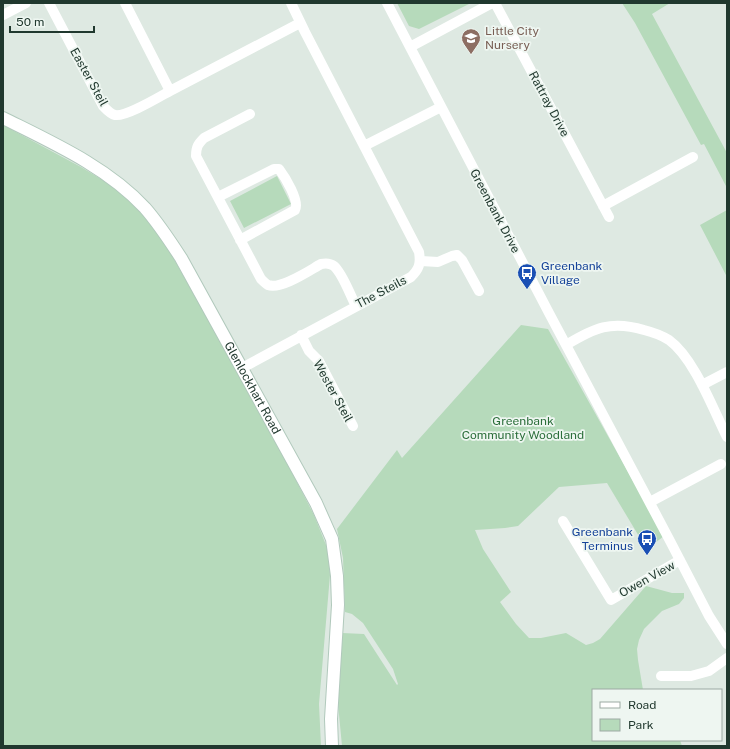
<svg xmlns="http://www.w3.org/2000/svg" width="730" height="749" font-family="'Public Sans',sans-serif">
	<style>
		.green { fill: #b6dabb }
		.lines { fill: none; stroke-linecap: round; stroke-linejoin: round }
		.secondary-casing { stroke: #b1c9bc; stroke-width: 14 }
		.street { stroke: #fff; stroke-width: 10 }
		.secondary { stroke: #fff; stroke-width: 12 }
		.labels { text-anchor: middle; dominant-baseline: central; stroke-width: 3.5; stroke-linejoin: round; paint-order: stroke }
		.education-label { font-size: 12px; fill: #785e54; stroke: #eef6f1; text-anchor: start }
		.street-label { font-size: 12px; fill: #20382e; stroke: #eef6f1 }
		.transit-label { font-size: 12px; fill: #164399; stroke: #eef6f1; text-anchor: start }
		.park-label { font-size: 12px; fill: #2b6e3a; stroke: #eef6f1 }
	</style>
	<rect width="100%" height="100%" fill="#dee9e2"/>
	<path class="green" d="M397,3H471L419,29L409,26Z
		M622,3H670L652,14L727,153V188L704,144L701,145L635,23Z
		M3,125L81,167L114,187L131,202L149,222L166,245L262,415L314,515L326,545L329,558L330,575L319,704L321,746H3Z
		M277,176L291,204L244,228L230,201Z
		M727,210V277L700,225Z
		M521,325L548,329L664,536L655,543L646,548L607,483L559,487L518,526L505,528L475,530L483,549L511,592L500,602L516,624L529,638H541L566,633L586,645L593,643L600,639L646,586L672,593H684V598L679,604L662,611L644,629L639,640L637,649L638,660L643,690H593V740H680L682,746H342L338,704L342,633L364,634L397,685L398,684L393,669L363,623L352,614L345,612L343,558L337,529L397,450L402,458Z"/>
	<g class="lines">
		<defs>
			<g id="secondary">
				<path id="s1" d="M3,118C53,143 107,167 145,208C159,224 170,241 181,258L316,503L332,539L337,576L338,605L331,719L332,746"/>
			</g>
		</defs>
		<use href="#secondary" class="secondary-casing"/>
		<path class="street" d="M49,3L103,106C106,109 110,114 115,115C126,117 159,97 170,91
			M125,3L170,91L300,23
			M387,3L549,313L669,539L709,616L727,644
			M495,3L609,217
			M3,15L26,3
			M410,47L492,3
			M250,114L204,138C198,144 196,147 196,156L261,279C263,281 266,284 268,285C281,290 310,270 321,264C326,263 330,263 334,266C343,274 350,295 356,306
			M364,146L441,107
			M218,197L274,169H279C285,177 300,201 295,210L240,240
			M603,206L693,157
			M421,261L438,262L452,256L457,255L462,260L479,291
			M301,335L309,351L319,361L353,426
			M566,345C594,328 611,320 644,330C652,332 661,335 669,340C694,358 713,409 727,437
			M242,368L411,277C419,269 421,264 419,252L305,32L291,3
			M702,385L727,372
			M650,502L721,464
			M563,521L611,600L680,560
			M661,676H691L709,671L727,658"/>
		<use href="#secondary" class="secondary"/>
	</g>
	<defs>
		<symbol id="school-pin" viewBox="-11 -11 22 30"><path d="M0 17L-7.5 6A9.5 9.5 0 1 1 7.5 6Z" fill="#8d6e63" stroke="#eef6f1"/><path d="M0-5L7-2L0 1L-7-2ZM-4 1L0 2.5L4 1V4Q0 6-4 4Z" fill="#fff"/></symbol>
		<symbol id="bus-pin" viewBox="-11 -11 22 30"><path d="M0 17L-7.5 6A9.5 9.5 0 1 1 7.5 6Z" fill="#1a4fb4" stroke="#eef6f1"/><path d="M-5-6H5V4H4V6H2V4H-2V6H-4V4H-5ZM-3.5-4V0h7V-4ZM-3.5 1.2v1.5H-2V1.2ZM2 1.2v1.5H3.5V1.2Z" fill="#fff"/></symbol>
	</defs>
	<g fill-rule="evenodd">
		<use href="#school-pin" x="460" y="27" width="22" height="30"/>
		<use href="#bus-pin" x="516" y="262" width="22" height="30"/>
		<use href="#bus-pin" x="636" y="528" width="22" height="30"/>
	</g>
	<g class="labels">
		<g class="education-label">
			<text x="485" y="31">Little City<tspan x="485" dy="14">Nursery</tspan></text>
		</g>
		<g class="street-label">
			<text transform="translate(89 77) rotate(61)">Easter Steil</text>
			<text transform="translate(549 104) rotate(62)">Rattray Drive</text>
			<text transform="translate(495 211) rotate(62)">Greenbank Drive</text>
			<text transform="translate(381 292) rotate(-28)">The Steils</text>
			<text stroke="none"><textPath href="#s1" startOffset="379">Glenlockhart Road</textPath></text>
			<text transform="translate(333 391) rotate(61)">Wester Steil</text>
			<text transform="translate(647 579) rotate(-29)">Owen View</text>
		</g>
		<g class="transit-label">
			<text x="541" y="266">Greenbank<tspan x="541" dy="14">Village</tspan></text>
			<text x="633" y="532" text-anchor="end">Greenbank<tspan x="633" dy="14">Terminus</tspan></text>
		</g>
		<g class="park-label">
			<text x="523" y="421">Greenbank<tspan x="523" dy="14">Community Woodland</tspan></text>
		</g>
	</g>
	<rect width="730" height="749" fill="none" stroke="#20382e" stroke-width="8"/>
	<rect x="592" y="689" width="130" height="52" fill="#eef6f1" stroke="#9caaa3"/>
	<rect x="600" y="702" width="20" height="6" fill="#ffffff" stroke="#9caaa3"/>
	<text x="628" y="709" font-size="12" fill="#20382e">Road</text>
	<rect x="600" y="719" width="20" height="12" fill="#b6dabb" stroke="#9caaa3"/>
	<text x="628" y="729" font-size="12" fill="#20382e">Park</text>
	<path d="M10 26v6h84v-6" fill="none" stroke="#20382e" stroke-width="2"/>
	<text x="16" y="26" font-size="12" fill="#20382e" stroke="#eef6f1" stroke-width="3" paint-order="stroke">50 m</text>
</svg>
